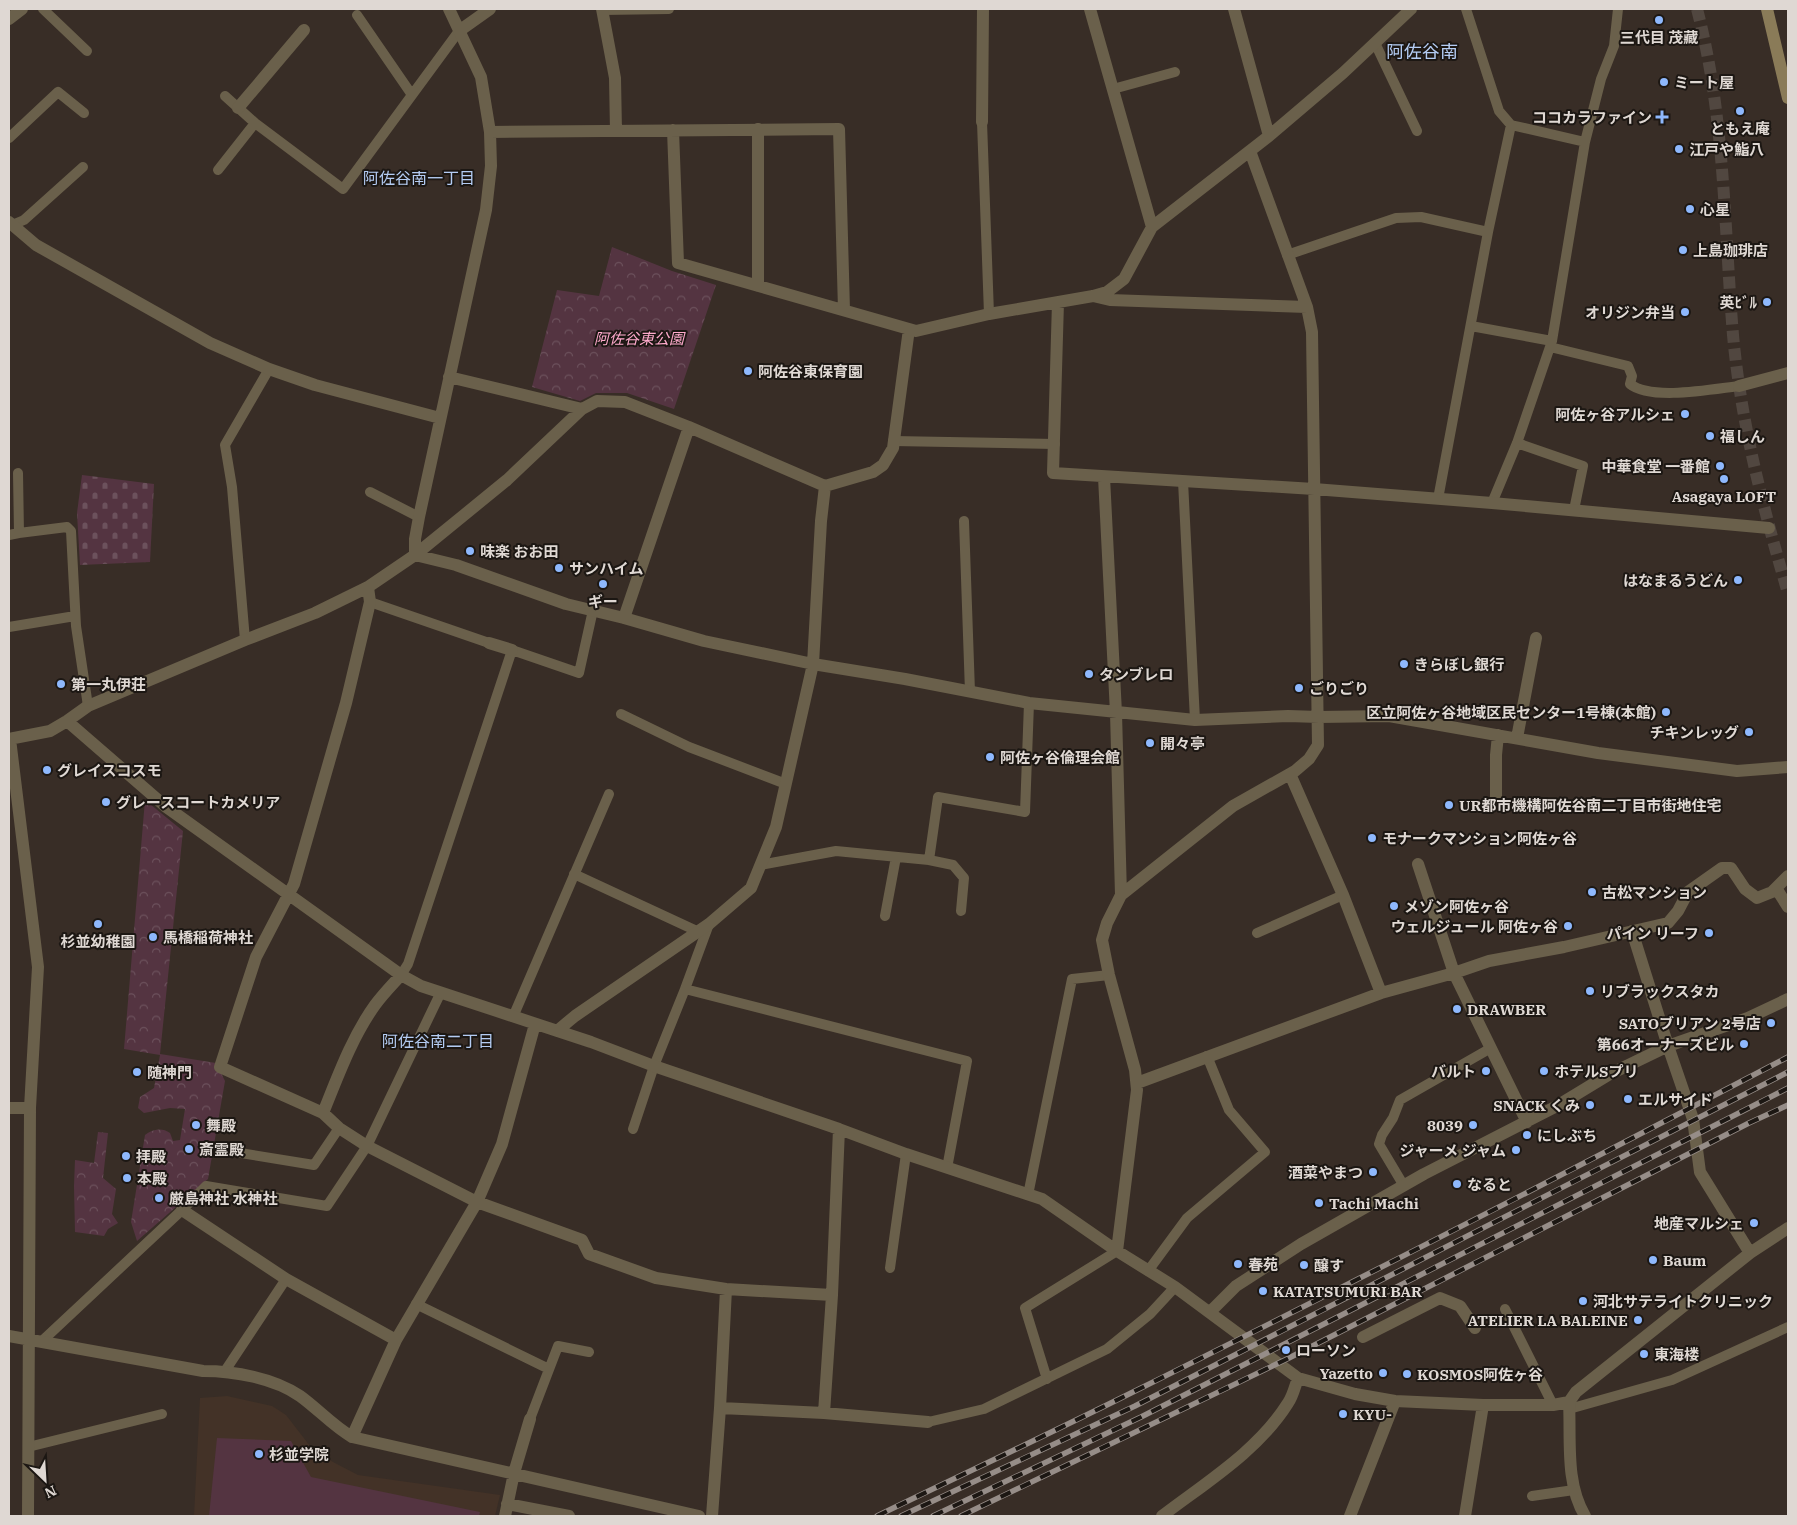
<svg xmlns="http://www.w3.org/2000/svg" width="1797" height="1525" font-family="'IBM Plex Serif','Noto Sans JP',serif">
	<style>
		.built { fill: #433227 }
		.forest { fill: url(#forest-crowns) }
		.cemetery { fill: url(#cemetery-stones) }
		.pitch { fill: #543441 }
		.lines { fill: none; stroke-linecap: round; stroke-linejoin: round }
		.street-tunnel { stroke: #514740; stroke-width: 12; stroke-dasharray: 12 6; stroke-linecap: butt }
		.lane { stroke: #6a604b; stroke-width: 10 }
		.street { stroke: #6a604b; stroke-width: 12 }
		.secondary { stroke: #8a7b58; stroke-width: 12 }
		.rail-casing { stroke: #968d88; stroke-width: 5.5 }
		.rail { stroke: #1c1713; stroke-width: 4; stroke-dasharray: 11; stroke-linecap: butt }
		.poi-dot { fill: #8eb8fd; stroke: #1c1713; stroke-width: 2 }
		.labels { text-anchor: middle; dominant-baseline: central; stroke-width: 4; stroke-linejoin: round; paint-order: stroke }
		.poi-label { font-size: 15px; font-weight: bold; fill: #dfd8d3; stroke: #1c1713; text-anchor: start }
		.park-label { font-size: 15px; font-style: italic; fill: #feaacc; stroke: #1c1713 }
		.neighbourhood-label { font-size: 16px; fill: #b4ccf3; stroke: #1c1713 }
		.quarter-label { font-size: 18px; fill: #b4ccf3; stroke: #1c1713 }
	</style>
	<defs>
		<pattern id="forest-crowns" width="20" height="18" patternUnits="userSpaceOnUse" patternTransform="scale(1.25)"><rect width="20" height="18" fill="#543441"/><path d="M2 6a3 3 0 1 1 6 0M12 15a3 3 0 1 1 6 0" fill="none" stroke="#6c515c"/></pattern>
		<pattern id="cemetery-stones" width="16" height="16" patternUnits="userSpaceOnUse" patternTransform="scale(1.25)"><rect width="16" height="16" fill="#543441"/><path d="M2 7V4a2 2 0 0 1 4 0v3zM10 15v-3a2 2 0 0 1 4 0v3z" fill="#6c515c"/></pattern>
	</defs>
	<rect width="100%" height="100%" fill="#382d26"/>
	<path class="built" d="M227,1396L272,1406L286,1415L310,1446L333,1462L358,1475L500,1495L495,1516H194L200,1398Z"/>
	<path class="forest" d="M612,247L672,271L716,285L674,409L627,393H596L580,401L532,387L557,290L599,296Z
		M145,800L183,831L160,1054L216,1063L225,1081L208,1179L137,1241L131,1222L145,1135C152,1129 162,1127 170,1133L173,1141L180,1140L185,1109L170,1108L144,1113L138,1108L140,1097L154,1088L160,1055L124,1049Z
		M98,1132L108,1133L103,1178L116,1189L112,1214L118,1223L108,1229L104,1236L75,1232L74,1186L75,1160L94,1163Z"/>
	<path class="cemetery" d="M82,475L154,484L150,562L80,565L77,513Z"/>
	<path class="pitch" d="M217,1438L291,1441L311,1477L480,1512L479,1516H209Z"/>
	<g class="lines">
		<path class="street-tunnel" d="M1697,9C1725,115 1724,226 1733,335C1741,423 1763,508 1788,593"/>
		<path class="lane" d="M43,9L87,51
			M1466,9L1499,111L1511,125
			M603,10L669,9
			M357,15L412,95
			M1375,43L1417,131
			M1113,89L1175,72
			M225,96L255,123L343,189L459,31
			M982,122L989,314
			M9,138L58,92L84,113
			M218,170L255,123
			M12,225L24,220L83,167
			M1287,255L1396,218L1421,217L1488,232
			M1471,326L1552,341
			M1550,347L1628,366L1632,376L1630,384C1651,401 1713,389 1739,386
			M893,441L1055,444
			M1517,443L1583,466L1574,510
			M1183,481L1195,720
			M370,492L419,517
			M1438,499L1488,232L1511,125L1585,142
			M1492,503L1517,443L1552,341L1585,142L1601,79L1614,46L1618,9
			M964,521L970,692
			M19,533L67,527L71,531L76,626L88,706
			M9,535L19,533L18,473
			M370,602L489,643
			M9,627L75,616
			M245,640L232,487L225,445L269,369
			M621,714L689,747L786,784
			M929,860L953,865L964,878L961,911
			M760,865L836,851L929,860L938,797L1025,812L1029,703
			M574,874L699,932
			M885,916L896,857
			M709,924L685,989L967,1061L947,1168
			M1257,933L1343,895
			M401,975L408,964L512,650L579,673L593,610
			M513,1017L609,794
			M633,1129L654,1066L685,989
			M222,1150L314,1165L339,1128
			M1404,1186L1379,1144L1382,1135L1393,1118L1400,1100L1491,1048
			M1028,1195L1072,979L1109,975
			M890,1268L906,1154
			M1148,1271L1187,1218L1265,1152L1229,1110L1207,1056
			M416,1304L549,1369
			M1505,1309L1553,1405
			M41,1342L182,1210L206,1186L327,1206L367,1146L441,992
			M225,1371L286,1279
			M1047,1379L1025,1308L1117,1251
			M1569,1409L1672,1380L1788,1327
			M530,1419L558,1346L589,1352
			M928,1422L984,1409L1107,1349L1150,1314L1175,1287
			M28,1447L162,1414
			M1532,1496L1574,1490"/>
		<path class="street" d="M602,9L615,78L616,131
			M1090,9L1152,227
			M1234,9L1269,136
			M9,19L22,9
			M459,31L490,9
			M238,108L304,30
			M982,122L983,9
			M673,130L678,263L916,331L989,314L1093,296L1107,292L1124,279L1152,227L1269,136L1343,73L1411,9
			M490,132L839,129L844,310
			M9,222L36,245L210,343L269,369L315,385L440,418
			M758,286V129
			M1093,296L1110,300L1307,307
			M1058,302L1053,473L1314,489L1492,503L1769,528
			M449,377L582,409
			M1739,386L1788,373
			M1104,477L1116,713L1121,895
			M415,555L456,565L566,604L624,618L704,641L813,664L905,679L1029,703L1195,720L1288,716L1319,717L1389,716L1598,753L1737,771L1788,767
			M415,555V539L419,517L486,210L491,166L490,132L481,77L449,9
			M368,587L370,602L346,703L294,884L256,957L220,1067L323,1113L339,1128L367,1146L477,1202L582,1240L589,1254L656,1278L726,1289L832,1295
			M624,618L689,427
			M489,643L512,650
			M67,721L165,806L401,975L421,986L591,1042L654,1066L839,1129L906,1154L1042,1199L1117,1251L1175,1287L1298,1378L1355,1394L1395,1401L1483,1405H1553L1569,1402
			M1517,738L1536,638
			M9,739L50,731L67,721L88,706L245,640L315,613L368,587L415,555L507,480L582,409L597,401L625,402L689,427L825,486L873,472L883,465L893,448L909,329
			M10,739L38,967L30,1108L28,1516
			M1290,774L1343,895L1381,993
			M1496,805V755L1498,735
			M1418,864L1454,973L1527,1122
			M1776,888L1788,907
			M1632,931L1668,1046L1693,1119L1700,1172L1750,1253
			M557,1031L575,1016L709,924L751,888L776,827L813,664L821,521L825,486
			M1137,1083L1381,993L1454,973L1489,961L1564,947L1668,923L1678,911L1688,892L1722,868H1731L1745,889L1757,898L1772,892L1788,876
			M9,1108H30
			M323,1113C338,1076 352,1037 375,1005C383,994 392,985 401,975
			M182,1210L286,1279L396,1340
			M1117,1251L1137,1090L1135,1070L1109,975L1102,940L1107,923L1121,895L1233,806L1295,771L1309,759L1318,745L1312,332L1307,307L1250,151
			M1210,1312L1236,1286L1301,1244L1424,1174L1557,1106L1608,1075L1668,1046L1748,1018L1788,999
			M9,1336L203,1371C234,1371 274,1378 300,1396C318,1409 333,1426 352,1437L699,1516
			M1363,1337L1440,1298L1460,1306L1475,1328
			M720,1408L824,1413L928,1422
			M824,1413L832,1295L839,1129
			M352,1437L396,1340L477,1202L502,1144L535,1024
			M507,1504L569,1516
			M505,1516L514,1473L530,1419
			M712,1516L720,1408L726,1289
			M1162,1516C1205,1483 1258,1451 1288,1403C1293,1396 1295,1386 1298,1378
			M1350,1516L1395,1401
			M1465,1516L1483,1405
			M1585,1516C1565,1483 1571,1439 1569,1402L1576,1392L1750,1253L1788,1228"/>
		<path class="secondary" d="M1767,9L1788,98"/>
		<defs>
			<path id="rail" d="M877,1516C961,1475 1047,1435 1131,1393C1351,1284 1570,1171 1788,1057
				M901,1516L1135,1406L1788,1072
				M933,1516L1141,1417L1788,1088
				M961,1516L1289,1358L1749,1123L1788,1105"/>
		</defs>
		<use href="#rail" class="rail-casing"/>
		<use href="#rail" class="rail"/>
	</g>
	<g class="poi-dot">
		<circle cx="1659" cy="20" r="5"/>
		<circle cx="1664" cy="82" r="5"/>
		<circle cx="1740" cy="111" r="5"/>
		<path d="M1659.5 109.5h5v5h5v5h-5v5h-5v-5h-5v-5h5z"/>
		<circle cx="1679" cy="149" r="5"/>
		<circle cx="1690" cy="209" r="5"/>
		<circle cx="1683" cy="250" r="5"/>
		<circle cx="1767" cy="302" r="5"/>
		<circle cx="1685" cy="312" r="5"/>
		<circle cx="748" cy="371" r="5"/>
		<circle cx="1685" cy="414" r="5"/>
		<circle cx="1710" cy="436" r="5"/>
		<circle cx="1720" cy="466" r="5"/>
		<circle cx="1724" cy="479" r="5"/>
		<circle cx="470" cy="551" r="5"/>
		<circle cx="559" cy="568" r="5"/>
		<circle cx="1738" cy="580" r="5"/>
		<circle cx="603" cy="584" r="5"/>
		<circle cx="1404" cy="664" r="5"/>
		<circle cx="1089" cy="674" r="5"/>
		<circle cx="61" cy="684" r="5"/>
		<circle cx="1299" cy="688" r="5"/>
		<circle cx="1666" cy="712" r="5"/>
		<circle cx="1749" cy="732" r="5"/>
		<circle cx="1150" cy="743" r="5"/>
		<circle cx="990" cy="757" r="5"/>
		<circle cx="47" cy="770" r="5"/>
		<circle cx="106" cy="802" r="5"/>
		<circle cx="1449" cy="805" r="5"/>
		<circle cx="1372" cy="838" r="5"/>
		<circle cx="1592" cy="892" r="5"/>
		<circle cx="1394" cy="906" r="5"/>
		<circle cx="98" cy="924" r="5"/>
		<circle cx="1568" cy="926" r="5"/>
		<circle cx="1709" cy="933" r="5"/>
		<circle cx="153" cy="937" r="5"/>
		<circle cx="1590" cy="991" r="5"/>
		<circle cx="1457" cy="1009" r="5"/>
		<circle cx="1771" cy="1023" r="5"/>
		<circle cx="1744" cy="1044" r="5"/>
		<circle cx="1486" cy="1071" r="5"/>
		<circle cx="1544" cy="1071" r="5"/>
		<circle cx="137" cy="1072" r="5"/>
		<circle cx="1628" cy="1099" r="5"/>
		<circle cx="1590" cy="1105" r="5"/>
		<circle cx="196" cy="1125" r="5"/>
		<circle cx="1473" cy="1125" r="5"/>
		<circle cx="1527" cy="1135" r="5"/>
		<circle cx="189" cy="1149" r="5"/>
		<circle cx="1516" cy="1150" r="5"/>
		<circle cx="126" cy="1156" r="5"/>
		<circle cx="1373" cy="1172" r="5"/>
		<circle cx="127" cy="1178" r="5"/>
		<circle cx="1457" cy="1184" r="5"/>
		<circle cx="159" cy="1198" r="5"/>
		<circle cx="1319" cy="1203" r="5"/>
		<circle cx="1754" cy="1223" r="5"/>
		<circle cx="1653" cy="1260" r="5"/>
		<circle cx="1238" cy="1264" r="5"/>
		<circle cx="1304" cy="1265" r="5"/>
		<circle cx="1263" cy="1291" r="5"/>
		<circle cx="1583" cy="1301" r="5"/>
		<circle cx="1638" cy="1320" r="5"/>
		<circle cx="1286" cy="1350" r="5"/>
		<circle cx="1644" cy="1354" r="5"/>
		<circle cx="1383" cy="1373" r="5"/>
		<circle cx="1407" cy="1374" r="5"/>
		<circle cx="1343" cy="1414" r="5"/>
		<circle cx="259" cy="1454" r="5"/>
	</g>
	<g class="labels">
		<g class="poi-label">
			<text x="1659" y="37" text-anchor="middle">三代目 茂藏</text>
			<text x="1674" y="82">ミート屋</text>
			<text x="1652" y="117" text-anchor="end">ココカラファイン</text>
			<text x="1740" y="128" text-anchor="middle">ともえ庵</text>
			<text x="1689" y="149">江戸や鮨八</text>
			<text x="1700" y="209">心星</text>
			<text x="1693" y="250">上島珈琲店</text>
			<text x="1757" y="302" text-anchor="end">英ﾋﾞﾙ</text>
			<text x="1675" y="312" text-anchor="end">オリジン弁当</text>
			<text x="758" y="371">阿佐谷東保育園</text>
			<text x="1675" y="414" text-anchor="end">阿佐ヶ谷アルシェ</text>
			<text x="1720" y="436">福しん</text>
			<text x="1710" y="466" text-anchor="end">中華食堂 一番館</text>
			<text x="1724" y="496" text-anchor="middle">Asagaya LOFT</text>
			<text x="480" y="551">味楽 おお田</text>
			<text x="569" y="568">サンハイム</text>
			<text x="1728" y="580" text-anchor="end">はなまるうどん</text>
			<text x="603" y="601" text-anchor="middle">ギー</text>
			<text x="1414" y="664">きらぼし銀行</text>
			<text x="1099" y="674">タンブレロ</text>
			<text x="71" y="684">第一丸伊荘</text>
			<text x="1309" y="688">ごりごり</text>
			<text x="1656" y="712" text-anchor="end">区立阿佐ヶ谷地域区民センター1号棟(本館)</text>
			<text x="1739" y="732" text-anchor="end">チキンレッグ</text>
			<text x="1160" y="743">開々亭</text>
			<text x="1000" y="757">阿佐ヶ谷倫理会館</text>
			<text x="57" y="770">グレイスコスモ</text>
			<text x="116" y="802">グレースコートカメリア</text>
			<text x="1459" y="805">UR都市機構阿佐谷南二丁目市街地住宅</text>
			<text x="1382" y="838">モナークマンション阿佐ヶ谷</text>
			<text x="1602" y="892">古松マンション</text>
			<text x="1404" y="906">メゾン阿佐ヶ谷</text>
			<text x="1558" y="926" text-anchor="end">ウェルジュール 阿佐ヶ谷</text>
			<text x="1699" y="933" text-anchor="end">パイン リーフ</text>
			<text x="163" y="937">馬橋稲荷神社</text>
			<text x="98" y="941" text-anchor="middle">杉並幼稚園</text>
			<text x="1600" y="991">リブラックスタカ</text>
			<text x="1467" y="1009">DRAWBER</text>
			<text x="1761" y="1023" text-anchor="end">SATOブリアン 2号店</text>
			<text x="1734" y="1044" text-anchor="end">第66オーナーズビル</text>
			<text x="1476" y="1071" text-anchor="end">バルト</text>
			<text x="1554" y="1071">ホテルSプリ</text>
			<text x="147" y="1072">随神門</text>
			<text x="1638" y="1099">エルサイド</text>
			<text x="1580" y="1105" text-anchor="end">SNACK くみ</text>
			<text x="206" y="1125">舞殿</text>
			<text x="1463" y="1125" text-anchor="end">8039</text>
			<text x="1537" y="1135">にしぶち</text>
			<text x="199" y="1149">斎霊殿</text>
			<text x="1506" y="1150" text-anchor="end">ジャーメ ジャム</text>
			<text x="136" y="1156">拝殿</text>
			<text x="1363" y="1172" text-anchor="end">酒菜やまつ</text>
			<text x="137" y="1178">本殿</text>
			<text x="1467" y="1184">なると</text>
			<text x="169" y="1198">厳島神社 水神社</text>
			<text x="1329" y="1203">Tachi Machi</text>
			<text x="1744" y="1223" text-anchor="end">地産マルシェ</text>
			<text x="1663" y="1260">Baum</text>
			<text x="1248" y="1264">春苑</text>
			<text x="1314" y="1265">醸す</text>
			<text x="1273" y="1291">KATATSUMURI BAR</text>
			<text x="1593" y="1301">河北サテライトクリニック</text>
			<text x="1628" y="1320" text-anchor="end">ATELIER LA BALEINE</text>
			<text x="1296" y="1350">ローソン</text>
			<text x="1654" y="1354">東海楼</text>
			<text x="1373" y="1373" text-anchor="end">Yazetto</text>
			<text x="1417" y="1374">KOSMOS阿佐ヶ谷</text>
			<text x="1353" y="1414">KYU-</text>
			<text x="269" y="1454">杉並学院</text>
		</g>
		<g class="park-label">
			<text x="639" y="338">阿佐谷東公園</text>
		</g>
		<g class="neighbourhood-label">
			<text x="419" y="178">阿佐谷南一丁目</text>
			<text x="438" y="1041">阿佐谷南二丁目</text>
		</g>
		<g class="quarter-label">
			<text x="1422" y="51">阿佐谷南</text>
		</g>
	</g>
	<rect width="1797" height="1525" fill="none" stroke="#dfd8d3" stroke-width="20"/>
	<g transform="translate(45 1480) rotate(155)" stroke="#1c1713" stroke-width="4" paint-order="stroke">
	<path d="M0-4L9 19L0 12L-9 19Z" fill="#dfd8d3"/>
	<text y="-8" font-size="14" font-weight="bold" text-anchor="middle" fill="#dfd8d3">N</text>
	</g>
</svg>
